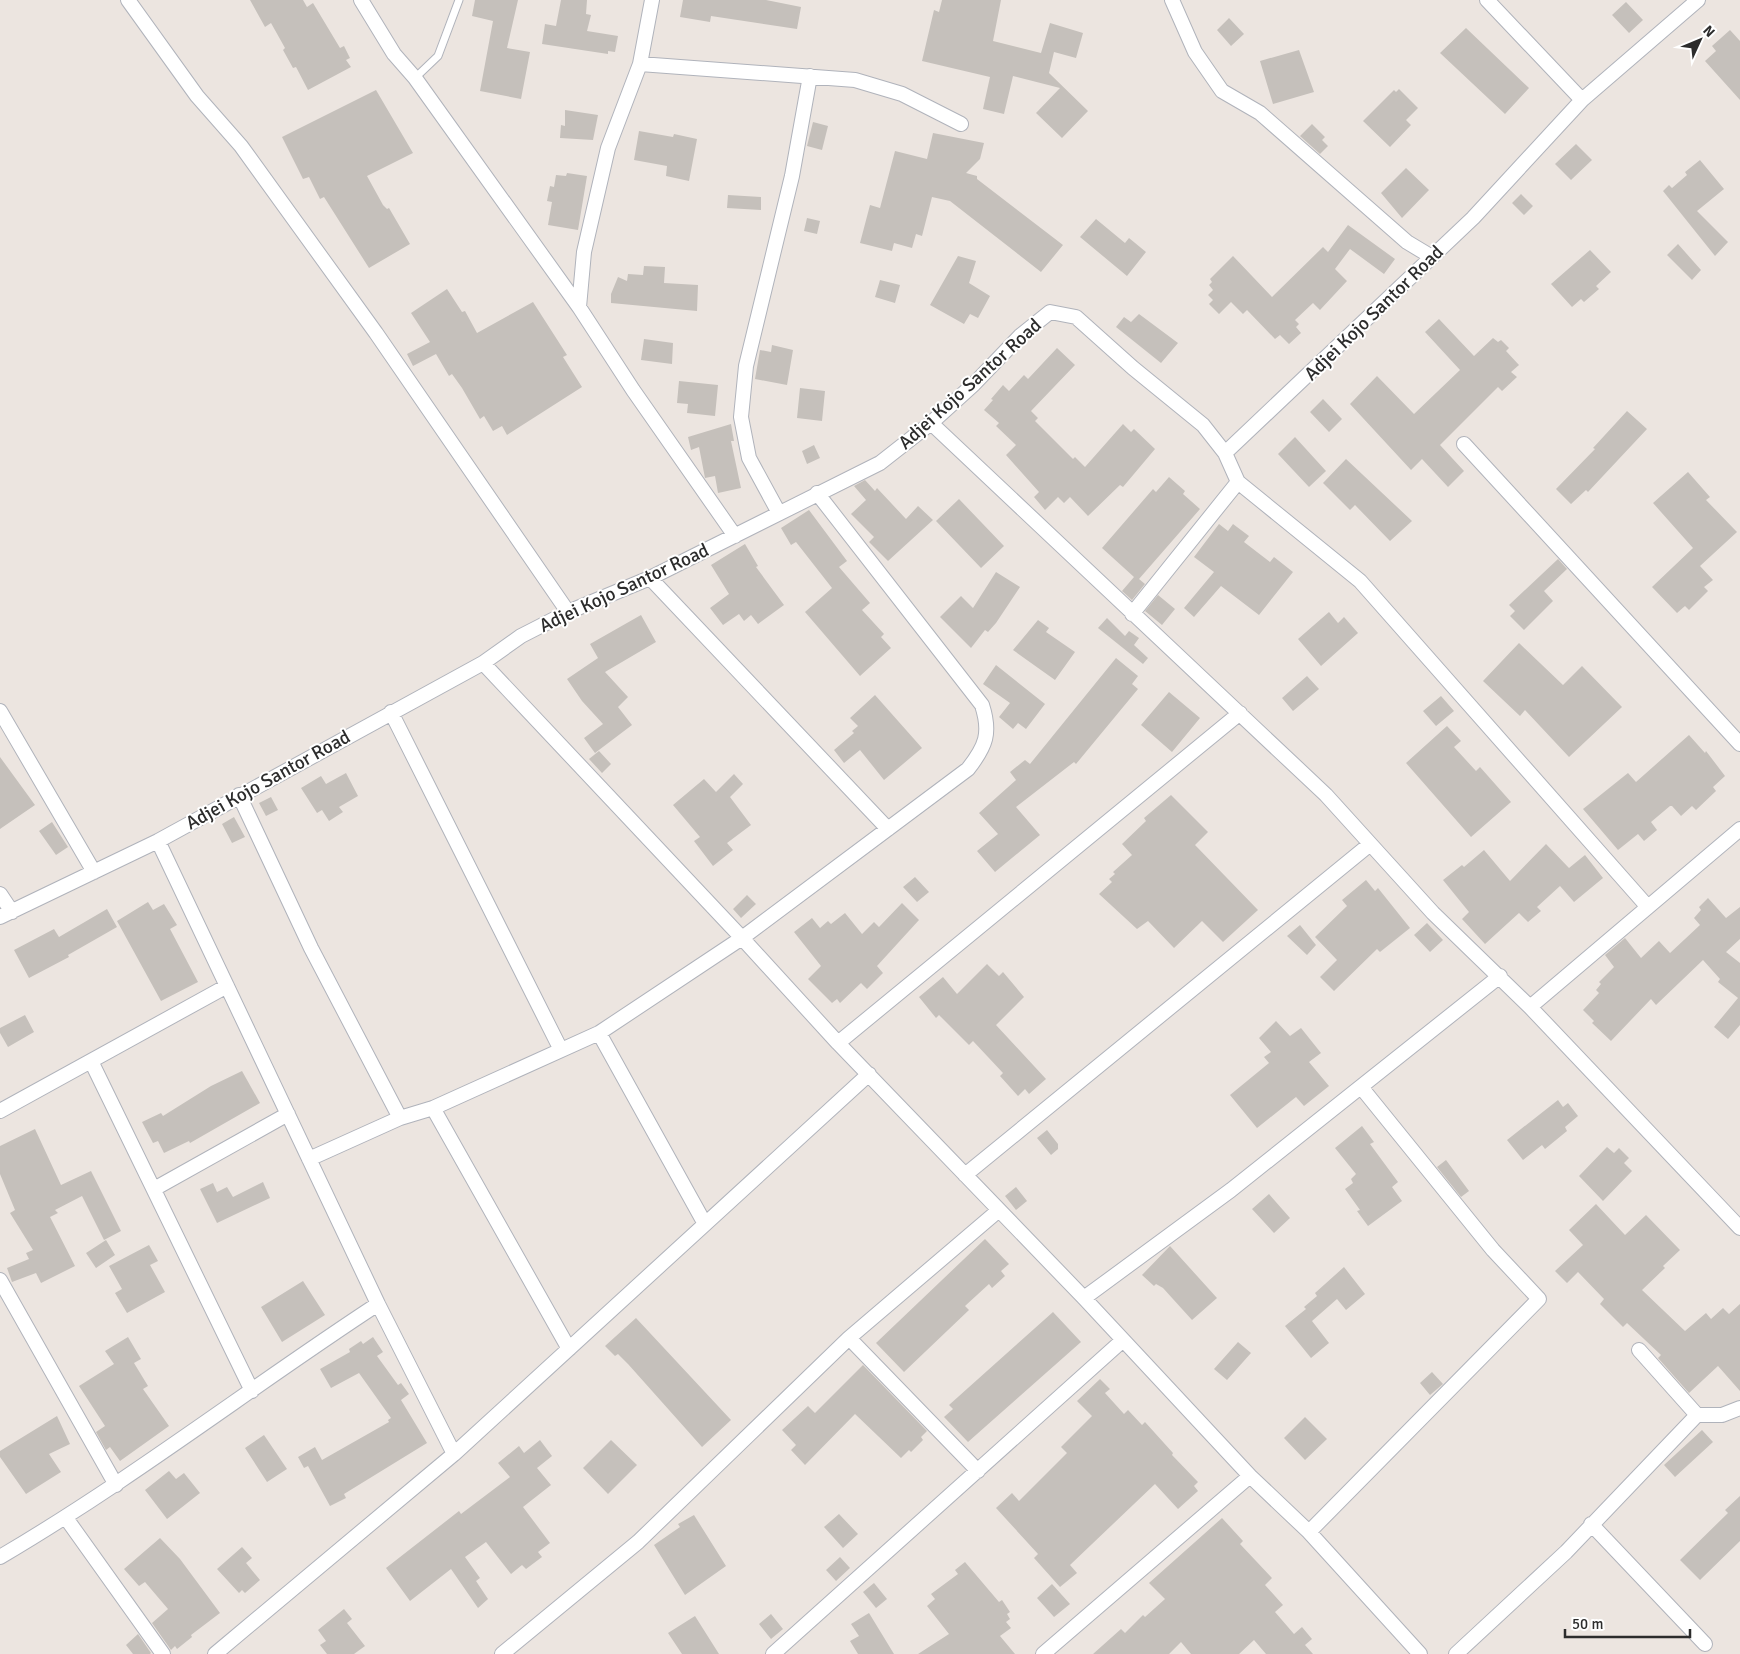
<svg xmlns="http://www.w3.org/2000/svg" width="1740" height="1654" font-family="Signika,sans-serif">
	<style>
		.building { fill: #c5c0bb }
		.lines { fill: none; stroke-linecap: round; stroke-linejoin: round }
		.lane-casing { stroke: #b0b3bb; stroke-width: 9 }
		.street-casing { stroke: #b0b3bb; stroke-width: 16 }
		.lane { stroke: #fff; stroke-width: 7 }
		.street { stroke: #fff; stroke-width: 14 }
		.labels { text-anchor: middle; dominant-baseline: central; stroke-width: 4; stroke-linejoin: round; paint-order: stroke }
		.street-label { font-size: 19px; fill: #2c2c2c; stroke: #fff }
	</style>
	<rect width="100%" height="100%" fill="#ece5e0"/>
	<path class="building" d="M250,0H303L307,7L313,3L340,48L344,46L350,58L346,60L351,67L308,90L296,67L293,68L283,50L285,48L271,23L265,27Z
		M475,0H518L507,48L530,52L521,99L480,91L493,21L472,16Z
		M561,0H587L586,14L591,15L587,31L618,36L615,52L608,51V54L542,44L545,24L556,26Z
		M683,0H766L801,7L797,29L711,16L710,22L680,17Z
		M942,0H1001L993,41L1041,53L1050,23L1083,33L1076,58L1054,52L1049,73L1088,111L1062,138L1036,113L1060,88L1013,76L1004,114L983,109L990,77L922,61L934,10L939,12Z
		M1626,2L1643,20L1629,33L1612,15Z
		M1229,18L1244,34L1231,46L1217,30Z
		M1466,28L1529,88L1505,114L1440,53Z
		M1730,30L1740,41V100L1705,61L1716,51L1712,46Z
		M1299,50L1314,92L1273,104L1260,61Z
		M1399,89L1418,108L1406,120L1411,125L1390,147L1363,121L1394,90L1396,92Z
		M376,90L413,153L367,176L383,205L387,209L389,208L410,244L369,268L324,197L320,199L309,177L303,179L282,137Z
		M565,110L598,115L593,140L560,138L561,125L565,126Z
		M813,122L828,126L822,150L807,146Z
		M1312,124L1325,137L1322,140L1328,146L1320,154L1300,136Z
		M639,131L673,137L674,134L697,139L689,181L666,176L667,166L634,160Z
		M933,133L984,143L980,159L966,173L977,176V179L1063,245L1041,272L950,201L932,197L922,236L916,234L912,248L894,243L892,251L860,243L870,205L880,208L895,151L927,159Z
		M1576,144L1592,160L1571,180L1555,164Z
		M1700,160L1724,189L1697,211L1728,242L1715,256L1663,191L1669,185L1672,188L1687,175L1685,172Z
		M1406,168L1429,190L1402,218L1381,193Z
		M567,173L587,176L578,230L548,225L552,202L547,201L550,186L554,187L556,175L566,176Z
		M1521,194L1533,206L1524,215L1512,203Z
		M728,195L761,197V210L727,208Z
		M807,218L820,221L817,234L804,231Z
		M1096,219L1125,243L1129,238L1146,252L1127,276L1080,237Z
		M1348,225L1395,259L1384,274L1350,249L1335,269L1347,281L1320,310L1313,303L1295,320L1299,324L1296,327L1301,333L1289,344L1280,335L1275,339L1247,310L1243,314L1231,302L1219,314L1209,304L1213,300L1208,295L1213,290L1209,285L1212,282L1210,279L1233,256L1272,297L1323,247L1328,252Z
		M1678,244L1701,270L1692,280L1667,255Z
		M1590,250L1611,272L1596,286L1599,289L1584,302L1581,299L1572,307L1551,284Z
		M958,256L976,261L969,283L990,296L978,318L970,314L964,324L930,305Z
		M644,266L665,267L664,283L698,285L697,311L611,303V294L618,277L627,281L628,274L643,275Z
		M880,280L900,285L895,303L875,297Z
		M447,289L462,312L465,311L477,333L533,302L567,355L563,357L582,387L507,435L502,426L493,431L484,416L480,419L462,388L452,374L449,376L436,354L413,366L407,354L430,342L411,313Z
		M1139,314L1178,343L1161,363L1116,327L1124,317L1131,322Z
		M1439,319L1474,356L1493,338L1498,342L1501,340L1509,348L1506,351L1519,365L1511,372L1517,377L1502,391L1498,387L1440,445L1464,471L1448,487L1422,459L1411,470L1350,404L1377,376L1414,414L1460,370L1425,332Z
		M644,339L673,343L672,364L641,360Z
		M772,345L793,350L787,385L755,379L760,350L771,352Z
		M1057,348L1075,365L1031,411L1038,418L1035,421L1073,459L1075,457L1085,467L1123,424L1131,432L1134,429L1155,449L1123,487L1120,485L1088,516L1070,497L1064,503L1058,497L1045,510L1034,497L1039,492L1006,455L1016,445L996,426L999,423L984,410L993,400L991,399L1003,385L1009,391L1024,375L1028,379Z
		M679,381L718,385L715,416L687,413L688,404L677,403Z
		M800,388L825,391L822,421L797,418Z
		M1323,399L1342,419L1329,432L1310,412Z
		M1627,411L1647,429L1588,492L1586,490L1571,504L1556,489L1595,449L1593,448Z
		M731,424L734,441H731L741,488L718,493L715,476L705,478L699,447L691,450L688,437Z
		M1295,437L1326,471L1309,487L1278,454Z
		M814,445L820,458L807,464L802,451Z
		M1346,459L1412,521L1390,541L1355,505L1350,510L1323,483Z
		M1688,472L1710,497L1706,500L1737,532L1700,566L1713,580L1704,587L1708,591L1689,610L1685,606L1677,613L1652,587L1693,548L1653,503Z
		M1169,477L1185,491L1183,494L1200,509L1139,579L1145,584L1132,600L1122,591L1134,577L1102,548L1153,489L1156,492Z
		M865,480L875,491L877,488L906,519L918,506L933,520L888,561L869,542L874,537L851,514L866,500L854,486Z
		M959,499L1004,546L981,568L936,521Z
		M809,510L847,561L839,567L870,603L862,610L884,634L881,637L891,648L860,676L805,612L832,588L796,542L791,545L781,528Z
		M1219,524L1228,531L1233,524L1249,536L1244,542L1270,562L1274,557L1293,572L1259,615L1221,586L1194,617L1184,608L1214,572L1194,557Z
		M745,544L758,566L756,567L784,605L758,624L751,615L744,621L739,614L723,625L710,608L729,594L711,565Z
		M1558,559L1567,569L1544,591L1553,601L1524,630L1510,616L1515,611L1509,605Z
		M996,572L1020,587L996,623L988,632L985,630L971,648L940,617L961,596L973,608Z
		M1158,595L1175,609L1162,625L1145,611Z
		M1329,612L1338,623L1344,617L1358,633L1321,666L1298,639Z
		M641,615L656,642L605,672L628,697L618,707L632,725L595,753L584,738L603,724L582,701L567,679L598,658L590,644Z
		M1107,618L1125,636L1129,631L1139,638L1134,645L1148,658L1143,664L1098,628Z
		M1038,620L1049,628L1046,632L1075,652L1055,680L1013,650Z
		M1519,643L1563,685L1582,666L1622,707L1569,757L1525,710L1520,716L1483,681Z
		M1116,658L1138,676L1132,684L1138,689L1076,764L1074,762L1016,807L1040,835L995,872L977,851L998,834L979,813L1016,780L1010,772L1025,760L1030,764Z
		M996,665L1045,704L1026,729L1018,723L1013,729L999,717L1010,703L983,684Z
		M1307,676L1319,689L1293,711L1282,698Z
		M1169,692L1200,718L1172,752L1141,725Z
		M875,695L922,748L884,780L860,750L844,763L834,750L854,733L852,731L858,726L850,718Z
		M1441,696L1454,711L1436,726L1423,711Z
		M1447,726L1461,741L1454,747L1476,771L1480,767L1511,802L1471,837L1406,763Z
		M1689,735L1705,753L1706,751L1725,776L1713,787L1716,791L1696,810L1692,806L1681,816L1672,806H1670L1651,822L1657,830L1644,841L1638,834L1618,850L1583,809L1628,773L1636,782Z
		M599,751L611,764L602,773L589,759Z
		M0,757L35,805L0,829Z
		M346,773L358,796L339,807L343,812L329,821L322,810L317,813L301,788L321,776L326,784Z
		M734,774L743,784L730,797L751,825L727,843L733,850L713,866L694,841L700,837L673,805L704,779L716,792Z
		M1171,795L1208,832L1195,845L1258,910L1223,942L1202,921L1174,948L1148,921L1137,929L1099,894L1112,882L1109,879L1115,874L1113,872L1132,855L1122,844L1146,821L1144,818Z
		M271,797L278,810L266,816L259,803Z
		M234,817L245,837L232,843L222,824Z
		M52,822L68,847L56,855L39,831Z
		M1546,844L1569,868L1585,855L1603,878L1574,902L1560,886L1537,907L1541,911L1528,922L1519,913L1485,944L1462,919L1469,912L1443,880L1462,865L1464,867L1484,850L1510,881Z
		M915,877L929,892L917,902L903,887Z
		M1366,880L1375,891L1378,888L1410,928L1380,952L1377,949L1334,991L1320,977L1337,960L1315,937L1347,906L1342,900Z
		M747,895L756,904L741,918L733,909Z
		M1708,898L1726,918L1740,907V939L1726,952L1740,963V1025L1728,1039L1714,1027L1738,998L1718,982L1720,979L1703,960L1656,1005L1651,999L1611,1041L1592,1023L1594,1021L1583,1010L1599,993L1596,990L1601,984L1599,982L1614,967L1605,955L1625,938L1641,958L1659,941L1670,953L1700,925L1694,918L1701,910L1699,907Z
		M148,902L153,910L164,904L177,925L170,929L198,982L161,1001L117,921Z
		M902,903L919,920L877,966L883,973L867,989L861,983L840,1003L837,999L832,1003L808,979L821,966L794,932L812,918L820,928L828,921L831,924L845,913L862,934L874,922L879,927Z
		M107,909L117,927L68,955L69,957L29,978L14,950L54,929L59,937Z
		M1427,923L1443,940L1430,952L1414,935Z
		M1300,925L1316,945L1307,955L1287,936Z
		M987,964L999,976L1003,972L1024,997L996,1025L1046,1079L1029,1094L1025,1089L1018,1096L1000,1076L1003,1073L973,1041L969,1045L939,1015L936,1018L919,997L943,977L957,994Z
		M25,1015L34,1032L8,1047L0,1033V1028Z
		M1276,1021L1290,1036L1301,1028L1321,1053L1309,1062L1329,1086L1304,1106L1296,1097L1257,1128L1230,1095L1269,1063L1264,1057L1271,1052L1259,1038Z
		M242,1071L260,1103L190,1143L189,1141L164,1153L158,1141L153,1143L142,1122L161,1113L163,1116L211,1086Z
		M1558,1100L1563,1107L1568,1103L1578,1116L1565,1127L1567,1131L1545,1149L1542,1145L1523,1160L1507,1140Z
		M1362,1126L1374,1142L1370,1144L1398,1182L1392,1187L1402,1201L1368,1226L1357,1211L1360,1210L1345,1189L1353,1183L1351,1179L1356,1174L1335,1148Z
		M35,1129L61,1185L91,1171L121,1231L104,1240L82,1196L55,1210L58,1213L50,1217L75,1266L41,1283L36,1273L12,1282L7,1268L29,1259L26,1253L33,1250L10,1213L15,1210L0,1174V1146Z
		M1047,1130L1058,1144V1149L1051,1155L1037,1138Z
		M1607,1147L1614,1153L1619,1148L1629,1158L1624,1163L1632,1171L1603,1201L1579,1176Z
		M1446,1160L1469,1191L1461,1197L1437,1167Z
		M263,1182L270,1198L217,1223L200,1189L213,1183L217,1192L227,1187L233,1197Z
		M1016,1187L1027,1201L1016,1210L1005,1196Z
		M1269,1194L1290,1218L1274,1233L1252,1209Z
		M1596,1204L1625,1235L1646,1215L1680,1250L1663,1266L1665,1268L1642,1290L1685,1331L1706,1313L1711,1319L1723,1308L1729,1314L1740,1304V1391L1718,1366L1689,1393L1658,1358L1661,1355L1627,1323L1623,1327L1600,1304L1604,1299L1578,1272L1567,1283L1555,1271L1583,1245L1569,1230Z
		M985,1239L1009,1264L1001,1271L1005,1276L992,1288L989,1284L965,1306L969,1310L904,1372L876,1343Z
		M106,1240L115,1255L96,1268L86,1253Z
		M149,1245L158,1261L150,1265L165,1292L127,1313L115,1293L122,1289L109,1266Z
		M1170,1246L1217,1298L1192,1320L1163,1288L1156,1284L1154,1286L1142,1275Z
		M1344,1267L1365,1294L1346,1310L1337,1299L1312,1321L1329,1343L1311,1358L1285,1326L1306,1309L1304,1307L1317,1296L1315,1293Z
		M303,1281L325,1315L282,1342L261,1307Z
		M1053,1312L1081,1342L968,1442L944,1417L953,1409L949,1405Z
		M636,1318L731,1420L702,1447L628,1364L618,1354L615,1356L605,1346Z
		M128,1337L141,1359L134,1363L148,1386L143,1389L169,1426L120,1461L110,1447L106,1450L96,1432L105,1426L79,1386L114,1364L105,1351Z
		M373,1337L383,1352L377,1356L398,1385L401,1383L409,1394L401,1400L427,1443L344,1494L346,1498L330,1506L308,1466L304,1468L298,1457L315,1447L322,1460L389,1422L388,1420L391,1418L359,1373L331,1388L320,1369L350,1352L349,1349L361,1341L363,1344Z
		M1238,1342L1251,1353L1227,1380L1214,1369Z
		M863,1365L927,1431L921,1437L923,1440L911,1452L909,1450L901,1458L855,1414L805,1465L791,1450L796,1445L782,1430L808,1406L815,1413Z
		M1432,1372L1443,1384L1430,1395L1420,1383Z
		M1100,1379L1110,1389L1105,1393L1124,1414L1128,1410L1142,1425L1145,1422L1173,1453L1172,1455L1198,1482L1194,1486L1198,1491L1178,1509L1155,1484L1070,1565L1077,1573L1060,1587L1034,1558L1038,1554L996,1508L1012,1493L1019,1501L1067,1453L1061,1447L1092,1416L1077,1401Z
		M57,1416L70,1444L49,1454L61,1472L26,1494L0,1457V1451Z
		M1305,1417L1327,1439L1305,1460L1284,1438Z
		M1702,1430L1713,1442L1675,1477L1664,1465Z
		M264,1435L287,1469L267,1482L245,1448Z
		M540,1440L552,1456L537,1468L551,1485L523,1507L550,1543L538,1552L542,1557L526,1569L522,1565L511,1574L486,1542L465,1557L480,1578L476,1581L488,1599L478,1608L451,1569L410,1601L386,1568L459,1511L461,1514L510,1477L498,1463L519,1446L524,1453Z
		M611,1440L637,1465L608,1494L583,1468Z
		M169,1471L176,1479L184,1473L200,1493L167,1519L145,1490Z
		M1740,1496V1541L1700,1580L1680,1560L1728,1513L1725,1510Z
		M839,1514L858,1534L843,1548L824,1527Z
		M694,1515L726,1566L685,1595L654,1545L680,1527L678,1524Z
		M1222,1518L1243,1541L1240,1544L1272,1578L1265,1585L1283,1605L1275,1612L1294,1634L1302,1627L1312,1639L1305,1645L1313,1654H1266L1254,1640L1239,1654H1191L1181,1642L1169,1654H1093L1121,1629L1125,1633L1143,1615L1145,1617L1165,1599L1149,1583Z
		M160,1538L180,1559L220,1613L191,1635L192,1637L177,1649L175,1646L171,1650L152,1623L168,1609L145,1582L139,1586L124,1569Z
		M242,1547L252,1558L246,1563L260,1580L245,1593L242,1590L239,1593L217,1569Z
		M840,1557L850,1568L836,1581L826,1570Z
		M965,1562L999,1602L1002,1600L1010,1612L1007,1614L1010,1619L1006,1622L1011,1628L1000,1636L1015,1654H918L949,1634L927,1606L935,1599L931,1594L958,1574L955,1570Z
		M874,1583L887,1599L876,1608L863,1592Z
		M1052,1584L1070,1604L1054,1617L1037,1598Z
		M344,1609L352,1619L347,1623L365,1646L354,1654H327L320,1645L326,1641L318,1630Z
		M869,1613L894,1654H858L850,1641L859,1636L851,1624Z
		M771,1614L783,1629L771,1639L759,1624Z
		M695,1616L719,1654H682L668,1633Z
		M138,1634L151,1653L150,1654H133L126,1645Z"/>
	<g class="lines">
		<defs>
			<path id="lane" d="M415,78L438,56L459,0"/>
			<path id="street" d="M128,0L197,96L241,146L376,333L568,612
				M361,0L394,54L415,78L579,307L633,390L735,536
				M1172,0L1195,52L1222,91L1260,113L1407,242L1432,257
				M1487,0L1582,100
				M640,64L855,80L902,94L961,124
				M579,307L584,252L608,148L640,64L652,0
				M931,423L1326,795L1433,913L1530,1007
				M1464,444L1740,744
				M1225,453L1473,218L1582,100L1698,0
				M779,513L749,458L741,417L746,366L792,176L810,76
				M650,578L888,829
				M1132,614L1238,482
				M483,663L742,938L838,1043L1084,1298L1250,1476L1309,1532L1420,1654
				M0,711L94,872
				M391,712L561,1050
				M239,795L311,948L400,1118
				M1740,829L1530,1007L1740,1228
				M158,841L378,1304
				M0,894L12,912
				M0,917L158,841L483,663L521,636L568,612L650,578L880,463L931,423L974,384L1020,336L1050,312L1076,317L1133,368L1203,425L1225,453L1238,482L1360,581L1647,906
				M599,1033L705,1224
				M838,1043L1240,713
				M91,1061L252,1391
				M433,1108L569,1349
				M0,1111L227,986
				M309,1159L400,1118L433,1108L599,1033L742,938L968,769C986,746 991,733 982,705L817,493
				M965,1175L1369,845
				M154,1189L288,1114
				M0,1280L116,1485
				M1084,1298L1231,1190L1500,976
				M849,1338L978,1471
				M1639,1350L1697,1415
				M454,1454L869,1074
				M66,1518L163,1654
				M1591,1524L1705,1644
				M1309,1532L1539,1299L1493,1250L1361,1087
				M0,1557C131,1480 251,1387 378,1304L454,1454L215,1654
				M502,1654L638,1542L849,1338L999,1210
				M773,1654L1123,1340
				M1043,1654L1250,1476
				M1456,1654L1566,1552L1697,1415H1722L1740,1408"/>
		</defs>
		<use href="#lane" class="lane-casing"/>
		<use href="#street" class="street-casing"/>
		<use href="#lane" class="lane"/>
		<use href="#street" class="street"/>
	</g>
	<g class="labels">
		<g class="street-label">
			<text transform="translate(1374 313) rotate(-44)">Adjei Kojo Santor Road</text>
			<text transform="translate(970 384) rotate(-42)">Adjei Kojo Santor Road</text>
			<text transform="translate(624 588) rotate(-25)">Adjei Kojo Santor Road</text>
			<text transform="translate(268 780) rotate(-29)">Adjei Kojo Santor Road</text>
		</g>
	</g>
	<g transform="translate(1700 40) rotate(46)" stroke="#ffffff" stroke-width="4" paint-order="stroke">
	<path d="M0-4L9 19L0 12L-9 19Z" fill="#2c2c2c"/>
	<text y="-8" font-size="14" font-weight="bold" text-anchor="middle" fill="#2c2c2c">N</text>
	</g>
	<path d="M1565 1629v8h125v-8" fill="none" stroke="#2c2c2c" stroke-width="2.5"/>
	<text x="1572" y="1629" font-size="15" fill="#2c2c2c" stroke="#ffffff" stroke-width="4" paint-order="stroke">50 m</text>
</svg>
